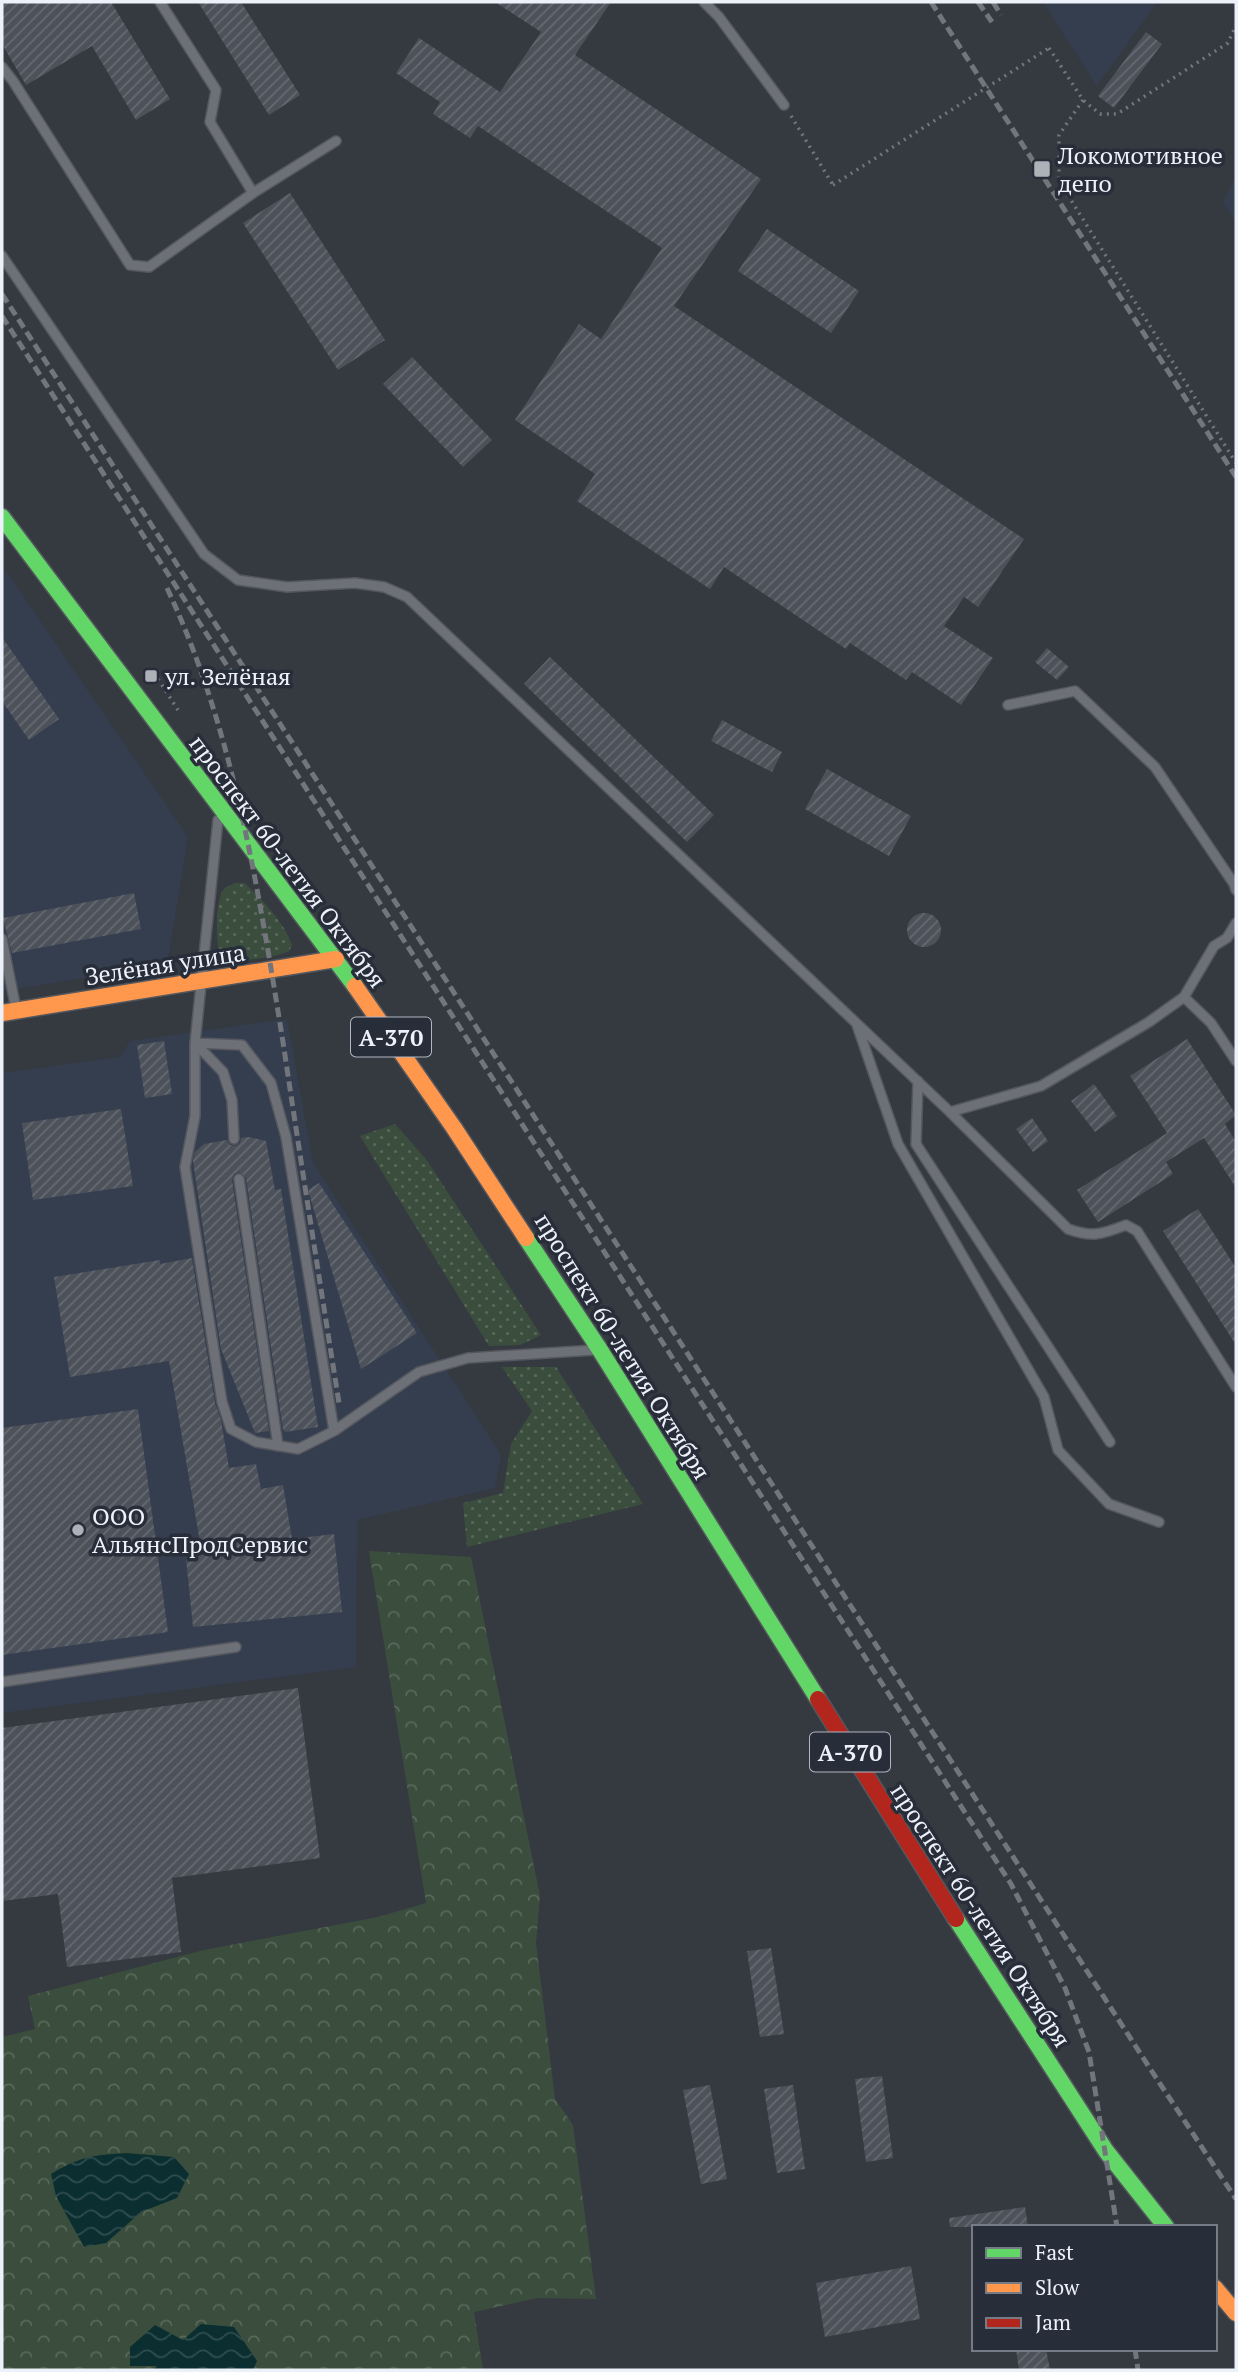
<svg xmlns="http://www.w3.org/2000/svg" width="1238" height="2372" font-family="'PT Serif',serif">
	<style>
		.built { fill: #353e4f }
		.grass { fill: url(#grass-dots) }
		.forest { fill: url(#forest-crowns) }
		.water { fill: url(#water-waves) }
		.building { fill: url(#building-hatch) }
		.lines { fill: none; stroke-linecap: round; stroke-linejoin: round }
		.lane-casing { stroke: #54575d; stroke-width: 12 }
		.fast-casing { stroke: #54575d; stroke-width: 19 }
		.slow-casing { stroke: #54575d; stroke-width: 19 }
		.jam-casing { stroke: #54575d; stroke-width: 19 }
		.path { stroke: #73767c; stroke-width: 3.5; stroke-dasharray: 2 5; stroke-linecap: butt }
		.lane { stroke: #6d7077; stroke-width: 9 }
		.fast { stroke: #63d668; stroke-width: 16 }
		.slow { stroke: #ff974d; stroke-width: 16 }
		.jam { stroke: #b3261e; stroke-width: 16 }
		.rail { stroke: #73757c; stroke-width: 5; stroke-dasharray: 10 5; stroke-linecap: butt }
		.path-bridge { stroke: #73767c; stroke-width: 3.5; stroke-dasharray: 2 5; stroke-linecap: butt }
		.poi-dot { fill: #adb1b8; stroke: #272e3a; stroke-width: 2.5 }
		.labels { text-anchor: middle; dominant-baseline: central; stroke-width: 7; stroke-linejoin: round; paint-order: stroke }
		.shield { fill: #272e3a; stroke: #b2b6c0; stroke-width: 2 }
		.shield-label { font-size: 23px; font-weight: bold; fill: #edf1f9 }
		.poi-label { font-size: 24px; fill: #edf1f9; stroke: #272e3a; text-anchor: start }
		.street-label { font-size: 24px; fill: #edf1f9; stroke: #272e3a }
	</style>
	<defs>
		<pattern id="grass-dots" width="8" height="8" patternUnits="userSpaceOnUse" patternTransform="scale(1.75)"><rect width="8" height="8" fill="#3b4e3d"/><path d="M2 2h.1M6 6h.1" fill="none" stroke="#58685a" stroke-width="1.8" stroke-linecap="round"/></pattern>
		<pattern id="forest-crowns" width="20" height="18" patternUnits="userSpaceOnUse" patternTransform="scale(1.75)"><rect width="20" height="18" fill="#3b4e3d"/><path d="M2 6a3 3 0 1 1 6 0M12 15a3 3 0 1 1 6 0" fill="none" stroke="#58685a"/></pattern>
		<pattern id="water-waves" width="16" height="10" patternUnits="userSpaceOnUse" patternTransform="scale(1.75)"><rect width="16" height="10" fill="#0b2e30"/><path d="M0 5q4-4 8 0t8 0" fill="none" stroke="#2f4d4f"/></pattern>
		<pattern id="building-hatch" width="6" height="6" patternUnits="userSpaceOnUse" patternTransform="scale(1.75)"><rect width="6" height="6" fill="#4c515a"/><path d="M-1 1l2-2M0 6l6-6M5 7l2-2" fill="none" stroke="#666a72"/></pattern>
	</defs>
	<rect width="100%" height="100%" fill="#353940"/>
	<path class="built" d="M1043,2H1157L1097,86Z
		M1236,176V223L1223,202Z
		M2,565L188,837L167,965L2,991Z
		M287,1019L313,1163L501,1455L495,1488L357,1520L356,1667L2,1713V1073L120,1057L130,1041Z"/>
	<path class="grass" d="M235,883H245C262,900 284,922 292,945L289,951C278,957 240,963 228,958C225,957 222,954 219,951C216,938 215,900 224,889C226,887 233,884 235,883Z
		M395,1124L426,1159L541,1335L520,1345L489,1346L360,1136Z
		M502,1367H556L643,1504L467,1547L463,1503L503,1493L511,1444L532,1411Z"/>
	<path class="forest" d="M369,1551L471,1557L540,1896L536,1943L555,2099L573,2125L596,2299L537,2298L474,2312L483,2370H2V2037L35,2029L28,1996L204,1950L378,1917L426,1903Z"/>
	<path class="water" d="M126,2153L174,2157L189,2174L177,2198L141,2212L106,2243L84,2247L56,2196L51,2174C79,2157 93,2155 126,2153Z
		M201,2324L234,2327L257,2361L253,2370H154L157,2366H130V2347L155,2325L183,2340Z"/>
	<path class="building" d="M2,2H111L170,99L136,120L92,46L26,85L2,44Z
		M198,2H241L300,95L269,115Z
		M495,2H611L575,55L761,179L674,306L1024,539L978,607L964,597L944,626L993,658L961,705L912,672L906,680L850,643L846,649L724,567L710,589L577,501L595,474L515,420L579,324L601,339L662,248L478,126L470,138L433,114L440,102L396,73L419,38L500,92L541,32Z
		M1146,32L1162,44L1114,108L1098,96Z
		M290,193L385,340L338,370L243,223Z
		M767,229L859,291L831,333L738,271Z
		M412,357L492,440L463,467L383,384Z
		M2,637L59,719L29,740L2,701Z
		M1047,648L1069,667L1057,680L1035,662Z
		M550,657L714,815L687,842L524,684Z
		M722,720L782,752L772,772L711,741Z
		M827,769L911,816L889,856L805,809Z
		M134,893L141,929L12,953L3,918Z
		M907 930a17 17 0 1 1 34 0a17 17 0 1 1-34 0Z
		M1187,1039L1236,1115L1225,1124L1236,1142V1188L1204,1138L1166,1162L1173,1174L1098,1222L1077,1190L1167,1133L1130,1076Z
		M164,1041L172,1094L145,1098L137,1045Z
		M1094,1084L1117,1116L1095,1132L1071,1101Z
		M121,1109L133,1186L33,1200L22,1123Z
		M1032,1118L1048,1141L1033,1152L1016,1129Z
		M249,1137L266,1141L275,1190L281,1189L318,1427L285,1432L283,1429L246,1178L239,1172L234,1174L232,1180L269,1431L255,1433L221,1349L193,1161L195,1152L204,1144L227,1140L230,1145L235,1146L240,1143L241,1138Z
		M319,1183L417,1333L361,1369L308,1190Z
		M1198,1209L1236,1268V1345L1163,1231Z
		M192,1258L215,1403L221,1420L229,1468L256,1464L261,1489L283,1485L292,1539L334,1534L342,1612L193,1627L185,1549L201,1548L169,1361L70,1377L54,1277L160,1260V1264Z
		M138,1409L168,1632L2,1655V1428Z
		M298,1688L320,1858L172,1878L181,1952L67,1967L58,1894L2,1901V1728Z
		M771,1948L784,2034L760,2037L747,1951Z
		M882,2076L893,2158L866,2162L855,2079Z
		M710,2085L727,2179L701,2184L683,2090Z
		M793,2085L805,2169L777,2173L764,2089Z
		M1025,2207L1028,2227H950L949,2218Z
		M911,2266L920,2319L825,2337L816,2283Z
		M1016,2349H1046L1050,2370H1019Z"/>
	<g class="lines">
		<defs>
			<path id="lane" d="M160,2L216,90L210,122L253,193
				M704,2L719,17L784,105
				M2,67L13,81L130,265L149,267L253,193L336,141
				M2,256L204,554L238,580L287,587L355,583L384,587L407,597L950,1112L1041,1086L1149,1022L1184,997L1214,946L1227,938L1236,923
				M1008,705L1075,691L1155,767L1234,884L1236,890
				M218,820L195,1043V1116L185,1167L222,1402L231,1429L256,1442L298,1449L334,1431L419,1372L468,1358L595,1350
				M2,939L16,1009
				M1184,997L1211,1023L1236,1061
				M857,1025L898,1144L1044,1397L1058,1450L1109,1504L1159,1522
				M195,1043L242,1045L271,1083L286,1137L334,1431
				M195,1043L223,1072L232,1100L234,1139
				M918,1081L916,1144L1110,1442
				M950,1112L1068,1229C1093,1238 1102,1234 1126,1225L1137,1231L1236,1387
				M239,1179L278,1446
				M2,1682L236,1647"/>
			<path id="fast" d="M2,517L355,986
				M526,1238L600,1350L818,1699
				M956,1919L1106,2151L1166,2227"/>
			<path id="slow" d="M355,986L454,1128L526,1238
				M2,1013L336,959
				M1215,2288L1236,2313"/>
			<path id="jam" d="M818,1699L956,1919"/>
		</defs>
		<use href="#lane" class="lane-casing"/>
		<use href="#fast" class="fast-casing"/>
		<use href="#slow" class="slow-casing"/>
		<use href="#jam" class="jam-casing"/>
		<path class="path" d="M1049,48L1083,100L1100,114H1117L1228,43L1236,25
			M1083,100L1059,135V181L1236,463
			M791,116L833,185
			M158,679L178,710"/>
		<use href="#lane" class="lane"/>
		<use href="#fast" class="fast"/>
		<use href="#slow" class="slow"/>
		<use href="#jam" class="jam"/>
		<path class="rail" d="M931,2L1236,477
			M978,2L992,22
			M993,2L1001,15
			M2,294L1151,2070L1236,2199
			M2,316L1011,1884L1065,1988L1089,2052L1117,2227
			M167,588C234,731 258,888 283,1042C301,1163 320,1283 339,1403
			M1135,2349L1138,2370"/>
		<path class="path-bridge" d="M833,185L1049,48"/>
	</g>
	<g class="poi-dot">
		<rect x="1033" y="160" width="18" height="18" rx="3.5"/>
		<rect x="144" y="669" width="14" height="14" rx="3.5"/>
		<circle cx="78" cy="1530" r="7"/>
	</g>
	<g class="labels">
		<g class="shield">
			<rect x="351" y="1017.5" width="80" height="39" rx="5"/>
			<rect x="810" y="1732.5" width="80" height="39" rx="5"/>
		</g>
		<g class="shield-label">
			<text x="391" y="1037">А-370</text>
			<text x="850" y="1752">А-370</text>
		</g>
		<g class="poi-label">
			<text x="1058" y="155">Локомотивное<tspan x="1058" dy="28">депо</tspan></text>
			<text x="165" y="676">ул. Зелёная</text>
			<text x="92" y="1516">ООО<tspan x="92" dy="28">АльянсПродСервис</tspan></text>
		</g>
		<g class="street-label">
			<text transform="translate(288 861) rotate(53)">проспект 60-летия Октября</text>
			<text transform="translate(165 964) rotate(-9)">Зелёная улица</text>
			<text transform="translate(623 1346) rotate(58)">проспект 60-летия Октября</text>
			<text transform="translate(981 1915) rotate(57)">проспект 60-летия Октября</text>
		</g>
	</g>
	<rect width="1238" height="2372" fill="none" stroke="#edf1f9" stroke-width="7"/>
	<rect x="972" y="2225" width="245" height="126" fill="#272e3a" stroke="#767c86" stroke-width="2"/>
	<rect x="986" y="2248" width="35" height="10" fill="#63d668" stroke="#767c86" stroke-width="2"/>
	<text x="1035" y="2260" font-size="21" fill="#edf1f9">Fast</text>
	<rect x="986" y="2283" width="35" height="10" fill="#ff974d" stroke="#767c86" stroke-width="2"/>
	<text x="1035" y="2295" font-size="21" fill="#edf1f9">Slow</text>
	<rect x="986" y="2318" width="35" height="10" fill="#b3261e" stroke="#767c86" stroke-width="2"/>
	<text x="1035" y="2330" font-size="21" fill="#edf1f9">Jam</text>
</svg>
